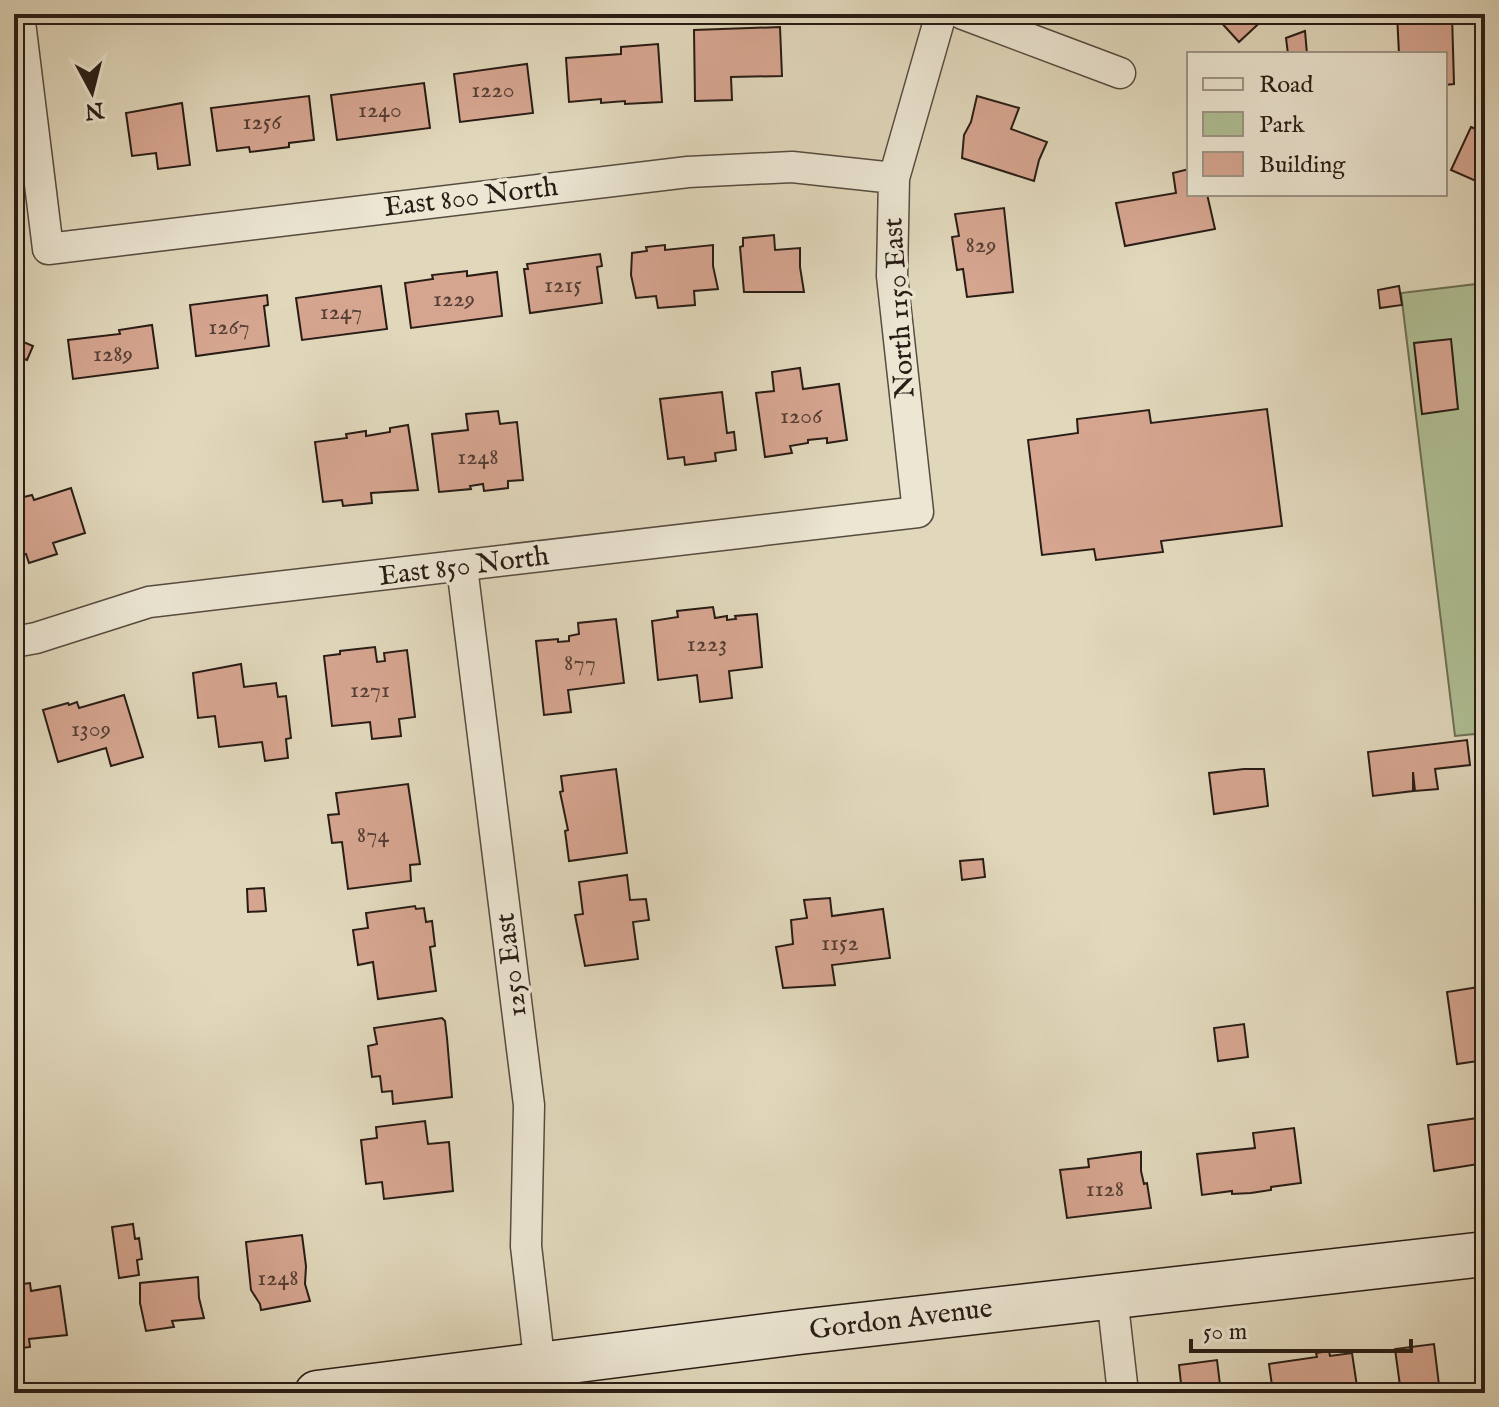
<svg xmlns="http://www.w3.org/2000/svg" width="1499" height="1407" font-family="'IM FELL English',serif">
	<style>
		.green { fill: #afbf94; stroke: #6c6e54; stroke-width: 2 }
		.building { fill: #d6a590; stroke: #281c15; stroke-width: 2 }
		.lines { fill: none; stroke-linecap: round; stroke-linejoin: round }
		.minor-casing { stroke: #564b3f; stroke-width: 33 }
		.secondary-casing { stroke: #281c15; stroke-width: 47 }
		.minor { stroke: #ece6d3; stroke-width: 30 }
		.secondary { stroke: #ece6d3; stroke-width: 44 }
		.labels { text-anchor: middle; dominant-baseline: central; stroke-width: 7; stroke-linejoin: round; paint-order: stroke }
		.number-label { font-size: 24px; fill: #543e34 }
		.street-label { font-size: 28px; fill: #281c15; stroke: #ece6d3 }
	</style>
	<rect width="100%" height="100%" fill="#e1d8bc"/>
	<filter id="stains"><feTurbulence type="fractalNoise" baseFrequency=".0025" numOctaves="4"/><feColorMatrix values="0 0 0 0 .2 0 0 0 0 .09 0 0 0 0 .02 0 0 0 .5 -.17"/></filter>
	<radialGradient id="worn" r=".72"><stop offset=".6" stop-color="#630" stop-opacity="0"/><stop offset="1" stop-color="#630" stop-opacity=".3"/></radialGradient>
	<path class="green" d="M1485,283V733L1455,736L1401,293Z"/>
	<path class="building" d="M1208,14H1269L1239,42L1218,19L1215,22Z
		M1397,14H1452L1454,84L1445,85V54H1399Z
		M780,27L782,76L731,77L732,100L695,101L694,30Z
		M1305,31L1307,54H1288L1286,38Z
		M658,44L662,102L625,104V101L601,103V99L569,102L566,58L621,54V47Z
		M527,64L533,113L460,122L454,74Z
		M424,83L430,128L337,140L331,95Z
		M309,96L314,140L289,143V147L250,152L249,147L217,151L211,108Z
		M977,96L1019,108L1011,129L1047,142L1039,160L1034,181L962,158L964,135L971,122Z
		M182,103L190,165L158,169L156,153L132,156L126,113Z
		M1471,127L1485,133V185L1451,170Z
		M1189,169V194H1207L1215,229L1125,246L1116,203L1176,193L1173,173Z
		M1004,208L1013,292L967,297L963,269L957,270L952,237L959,236L955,214Z
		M774,235L775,250L800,248V267L804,292H744L740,247L743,246V238Z
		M665,245V250L713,245V266L718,289L694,291L695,305L658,308L656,296L636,298L631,275L632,253L647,251L646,247Z
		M600,254L602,266L597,267L602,303L530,313L524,269H528L527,264Z
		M467,271V276L497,272L502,316L411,328L405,283L433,279L432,275Z
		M381,286L387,329L302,340L296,298Z
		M1399,286L1402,305L1380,308L1378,290Z
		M267,295L268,305L264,306L269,346L196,356L190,305Z
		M152,325L158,368L73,379L68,340L120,334L119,330Z
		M14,338L33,346L27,360L21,358L14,373Z
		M1451,339L1458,409L1422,414L1414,343Z
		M800,368L803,389L839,384L847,440L827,443V438L808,440V443L790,446L792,453L765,457L756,393L774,391L772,372Z
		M722,392L727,433L734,432L736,450L715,453L716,461L685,465L684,457L668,459L660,399Z
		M1267,409L1282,526L1161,541L1163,552L1096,560L1094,549L1042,555L1028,440L1078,433L1077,419L1149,410L1151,423Z
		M498,411L500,424L517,422L523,480L508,481V488L484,491L483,484L470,486L471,489L439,492L432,434L468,430L466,414Z
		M408,425L418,490L371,493L372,503L343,506L342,500L323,502L315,442L347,438L346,434L366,431V436L390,432V428Z
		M71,488L85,533L53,543L57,554L29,563L26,554L14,557L16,499L32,495L34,500Z
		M713,607L715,618L727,616V620L736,619L735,616L757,614L762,667L729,671L732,698L700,702L697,675L658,680L652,621L678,617L677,611Z
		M616,619L624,683L568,690L571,712L544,715L536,641L558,639V642L569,641V636L579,634L578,623Z
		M375,647L377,662L385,661L384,653L407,650L415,717L399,719L401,736L372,739L370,722L332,726L324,656L340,654V651Z
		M241,664L244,687L276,683L278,697L286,696L291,738L286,739L288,758L265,761L262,742L219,747L215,716L198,718L193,673Z
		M124,695L143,757L111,766L106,748L58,762L43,710L68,703L69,705L77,702L79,708Z
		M1467,740L1470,765L1435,769L1438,789L1415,791L1413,772V791L1373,796L1368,752Z
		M616,769L627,853L569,861L565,831L568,830L560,792L563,791L561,776Z
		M1244,769H1264L1268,806L1214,814L1209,773Z
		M408,784L420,864L410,865L411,881L348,889L342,842L332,843L328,815L339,814L336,793Z
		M983,859L985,877L962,880L960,861Z
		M627,875L630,900L646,899L649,920L633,922L638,959L585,966L575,915L583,914L579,882Z
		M264,888L266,911L248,912L247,889Z
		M830,898L832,916L883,909L890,958L832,965L835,985L783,988L776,947L793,944L791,920L807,918L804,900Z
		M415,906L416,909L424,908L426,922L432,921L435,946L430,947L436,991L378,999L373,962L358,965L353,930L368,928L366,913Z
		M1485,986V1060L1457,1064L1447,992Z
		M442,1018L445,1021L447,1038L452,1097L393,1104L392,1091L382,1092L380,1076L372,1077L368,1046L377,1044L374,1028Z
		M1244,1024L1248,1057L1218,1061L1214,1028Z
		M1485,1117V1163L1434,1171L1428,1125Z
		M425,1121L428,1144L449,1142L453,1191L384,1199L382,1182L366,1184L361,1140L377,1138L376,1127Z
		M1294,1128L1301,1183L1271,1187V1190L1251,1193L1232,1194V1191L1202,1195L1197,1154L1255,1148L1253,1133Z
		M1141,1152V1171L1144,1184L1147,1183L1151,1208L1067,1218L1060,1170L1089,1167L1088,1159Z
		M133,1224L135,1239L139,1238L142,1259L137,1260L139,1275L119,1278L112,1227Z
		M302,1235L306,1266L305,1284L310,1301L261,1310L260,1304L251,1290L246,1242Z
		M198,1277L199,1298L204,1318L172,1321L174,1327L146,1331L140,1303V1283Z
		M30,1283L31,1291L60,1286L67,1335L29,1339L30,1347L14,1349V1285Z
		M1434,1344L1440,1393H1401L1395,1349Z
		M1329,1351L1330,1356L1352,1353L1358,1393H1273L1269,1364L1317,1357L1316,1353Z
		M1217,1360L1221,1393H1182L1179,1365Z
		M1034,1387L1035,1393H995V1392Z"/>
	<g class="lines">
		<defs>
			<path id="minor" d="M19,14L48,249L688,172L792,167L894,178
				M963,14L1120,73
				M462,567L529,1105L526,1246L543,1393
				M14,642L36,638L149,602L918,512L892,276L894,178L941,14
				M1112,1296L1123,1393"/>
			<path id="secondary" d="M317,1393L799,1332L1485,1254"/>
		</defs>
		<use href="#minor" class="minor-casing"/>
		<use href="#secondary" class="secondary-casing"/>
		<use href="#minor" class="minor"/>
		<use href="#secondary" class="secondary"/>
	</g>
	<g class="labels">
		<g class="number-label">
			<text x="493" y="90">1220</text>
			<text x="380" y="110">1240</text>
			<text x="262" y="122">1256</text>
			<text x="981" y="245">829</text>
			<text x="563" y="285">1215</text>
			<text x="454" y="299">1229</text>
			<text x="341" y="312">1247</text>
			<text x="229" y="327">1267</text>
			<text x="113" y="354">1289</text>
			<text x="801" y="416">1206</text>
			<text x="478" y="457">1248</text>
			<text x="707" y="644">1223</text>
			<text x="580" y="663">877</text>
			<text x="370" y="690">1271</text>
			<text x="91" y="729">1309</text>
			<text x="373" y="835">874</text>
			<text x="840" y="943">1152</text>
			<text x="1105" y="1189">1128</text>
			<text x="278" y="1278">1248</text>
		</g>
		<g class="street-label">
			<text transform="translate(471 198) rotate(-7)">East 800 North</text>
			<text transform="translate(900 308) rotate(-94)">North 1150 East</text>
			<text transform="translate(464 567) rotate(-7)">East 850 North</text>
			<text transform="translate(512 965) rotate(-97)">1250 East</text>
			<text transform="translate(901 1320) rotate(-7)">Gordon Avenue</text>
		</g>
	</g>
	<rect width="1499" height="1407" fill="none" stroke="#e1d8bc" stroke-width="48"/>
	<rect x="16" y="16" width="1467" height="1375" fill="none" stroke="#281c15" stroke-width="4"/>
	<rect x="24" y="24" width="1451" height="1359" fill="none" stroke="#281c15" stroke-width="2"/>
	<rect x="1187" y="52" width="260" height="144" fill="#ece6d3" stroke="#9e9587" stroke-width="2"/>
	<rect x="1203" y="78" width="40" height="12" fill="#ece6d3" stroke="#9e9587" stroke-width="2"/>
	<text x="1259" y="92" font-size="24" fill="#281c15">Road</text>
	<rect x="1203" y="112" width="40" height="24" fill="#afbf94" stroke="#9e9587" stroke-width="2"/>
	<text x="1259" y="132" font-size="24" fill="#281c15">Park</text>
	<rect x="1203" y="152" width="40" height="24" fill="#d6a590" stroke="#9e9587" stroke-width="2"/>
	<text x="1259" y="172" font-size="24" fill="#281c15">Building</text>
	<g transform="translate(92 92) rotate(173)" stroke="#ece6d3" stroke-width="6" paint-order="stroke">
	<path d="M0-6L14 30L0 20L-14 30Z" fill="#281c15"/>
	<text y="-12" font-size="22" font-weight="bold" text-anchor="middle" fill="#281c15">N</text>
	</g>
	<path d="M1191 1339v12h220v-12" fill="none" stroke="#281c15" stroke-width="4"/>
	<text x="1203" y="1339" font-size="24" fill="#281c15" stroke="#ece6d3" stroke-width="6" paint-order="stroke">50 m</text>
	<rect width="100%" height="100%" filter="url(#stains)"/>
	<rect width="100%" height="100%" fill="url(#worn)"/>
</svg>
